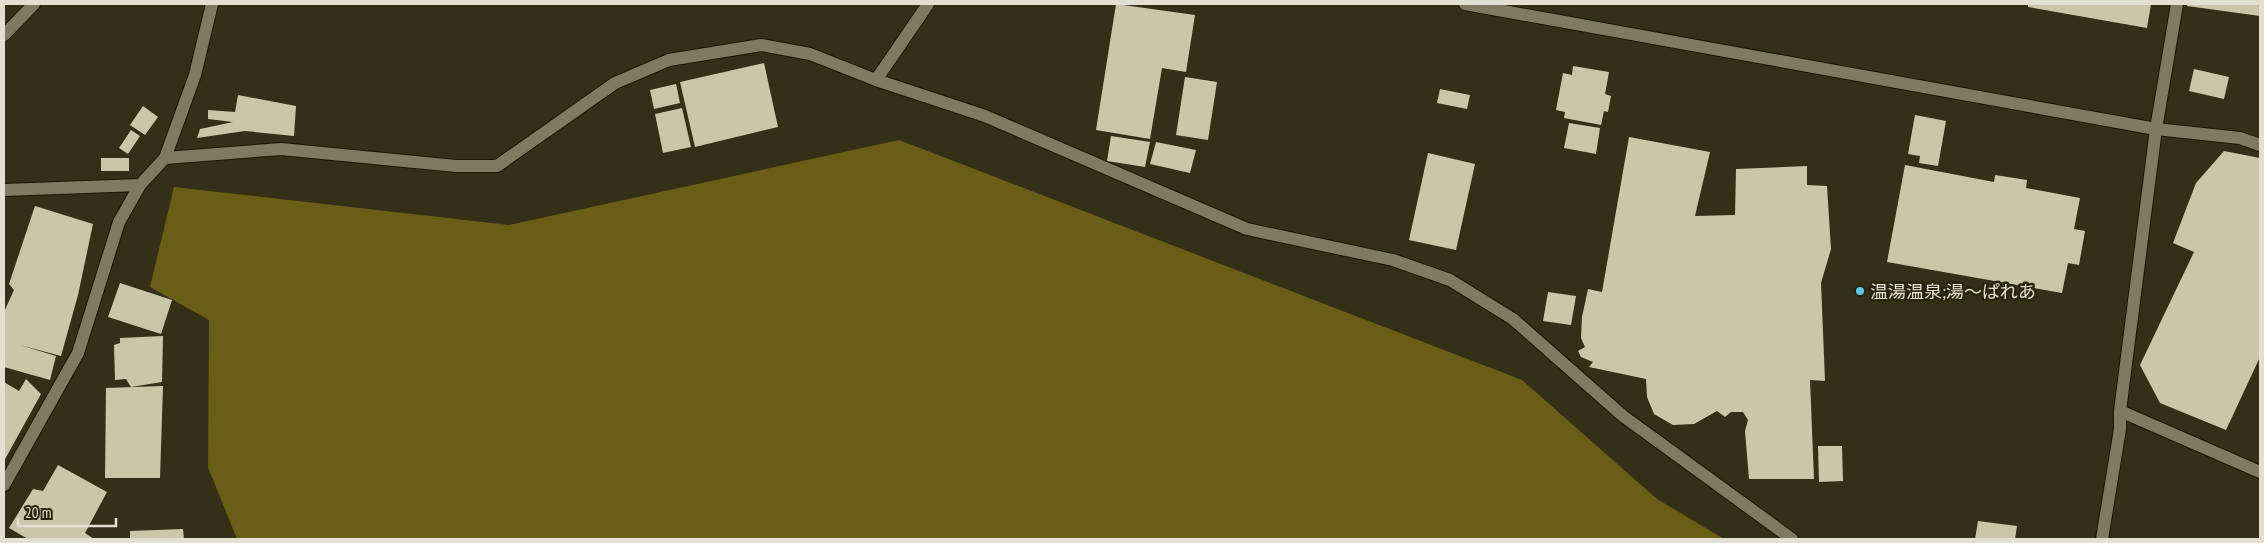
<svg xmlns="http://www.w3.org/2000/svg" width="2264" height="543" font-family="'PT Sans Narrow','Noto Sans JP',sans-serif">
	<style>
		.forest { fill: #6a5d15 }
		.building { fill: #cbc6a9 }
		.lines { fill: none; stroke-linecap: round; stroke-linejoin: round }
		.street-casing { stroke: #1c1702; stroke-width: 14 }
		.secondary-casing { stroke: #1c1702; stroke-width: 14 }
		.street { stroke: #7f7a60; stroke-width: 12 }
		.secondary { stroke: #7f7a60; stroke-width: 12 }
		.poi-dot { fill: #5dc7e8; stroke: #2a260e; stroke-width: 2 }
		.labels { text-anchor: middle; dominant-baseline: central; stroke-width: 5; stroke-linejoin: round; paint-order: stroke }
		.poi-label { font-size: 18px; fill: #e3e0d2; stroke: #2a260e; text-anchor: start }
	</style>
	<rect width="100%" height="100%" fill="#343018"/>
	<path class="forest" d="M899,140L1522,380L1657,499L1724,539H237L208,467L209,320L150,287L174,187L509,225Z"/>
	<path class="building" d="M1116,4L1195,15L1186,72L1162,68L1150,139L1096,130Z
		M2028,4H2151L2147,28L2028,7Z
		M2187,4H2260V16L2187,6Z
		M764,63L778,127L695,147L680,82Z
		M1573,66L1609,72L1605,94L1611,96L1608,112L1604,111L1601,125L1564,118L1565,112L1556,110L1563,73L1572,75Z
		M2194,69L2229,77L2224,99L2189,91Z
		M1185,77L1217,82L1208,140L1176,135Z
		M676,84L680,103L654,109L650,90Z
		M1440,89L1470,95L1467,109L1437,103Z
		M238,95L296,106L294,136L245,131L197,138L200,129L233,122L208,119V110L235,112Z
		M143,106L158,117L145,135L130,125Z
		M682,108L691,147L663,153L655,114Z
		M1915,115L1946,121L1938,166L1919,163L1920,156L1908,154Z
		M1569,123L1600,128L1596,154L1564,148Z
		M131,130L140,136L128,154L119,148Z
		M1111,136L1150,142L1145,167L1107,161Z
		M1629,137L1710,152L1695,216L1735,215L1736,169L1807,166V185L1827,186L1831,249L1821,283L1825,381L1810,380L1814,479H1749L1745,431L1748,420L1743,412H1731L1725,417L1717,411L1694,424L1673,425L1654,414L1647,397L1646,379L1589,367L1593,362L1581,357L1578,351L1585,347L1581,338L1582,317L1588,289L1602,292Z
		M1156,142L1196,150L1190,173L1150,164Z
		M2224,151L2260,158V357L2226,430L2160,403L2140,365L2194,252L2173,243L2196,183Z
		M1428,153L1475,164L1456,250L1409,240Z
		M101,158H129V171H101Z
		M1905,165L1994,182L1995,175L2027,180L2026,188L2080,198L2074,229L2085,231L2079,265L2068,263L2062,293L1887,262Z
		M35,206L93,224L78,295L61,356L20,345L56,356L50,380L4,367V312L14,290L9,284Z
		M120,283L172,300L161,334L108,317Z
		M1548,292L1576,296L1571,325L1543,321Z
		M163,336L162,382L131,387L126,379L115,380L114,345L120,343V338Z
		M26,379L41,394L4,461V382L19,391Z
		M163,386L160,478H105L106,388Z
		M1818,446H1842L1843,481L1819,482Z
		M58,465L107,492L85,533L94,539H28L9,528L33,489L43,491Z
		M1978,521L2017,526L2015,539H1975Z
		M183,529L184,539H130V531Z"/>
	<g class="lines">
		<defs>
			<path id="street" d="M876,80L928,4
				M165,158L281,149L456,166H497L615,83L669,60L761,45L810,54L876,80L985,116L1247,229L1393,260L1450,280L1513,319L1623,416L1792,539
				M4,190L140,185
				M2120,411L2260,472
				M4,485L78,353L119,222L140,185L165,158L195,75L212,4
				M2102,539L2120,429V411L2156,129L2177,4"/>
			<path id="secondary" d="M1465,4L2156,129L2240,138L2260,145
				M4,35L34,4"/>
		</defs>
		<use href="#street" class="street-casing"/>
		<use href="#secondary" class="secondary-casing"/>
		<use href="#street" class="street"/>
		<use href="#secondary" class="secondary"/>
	</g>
	<circle class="poi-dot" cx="1860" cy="291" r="5"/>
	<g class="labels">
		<g class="poi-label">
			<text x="1870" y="291">温湯温泉;湯〜ぱれあ</text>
		</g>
	</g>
	<rect width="2264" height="543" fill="none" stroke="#e3e0d2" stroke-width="10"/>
	<path d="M18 518v8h98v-8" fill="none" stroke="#e3e0d2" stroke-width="2.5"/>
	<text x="25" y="518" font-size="15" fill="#e3e0d2" stroke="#2a260e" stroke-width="4" paint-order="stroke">20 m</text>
</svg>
